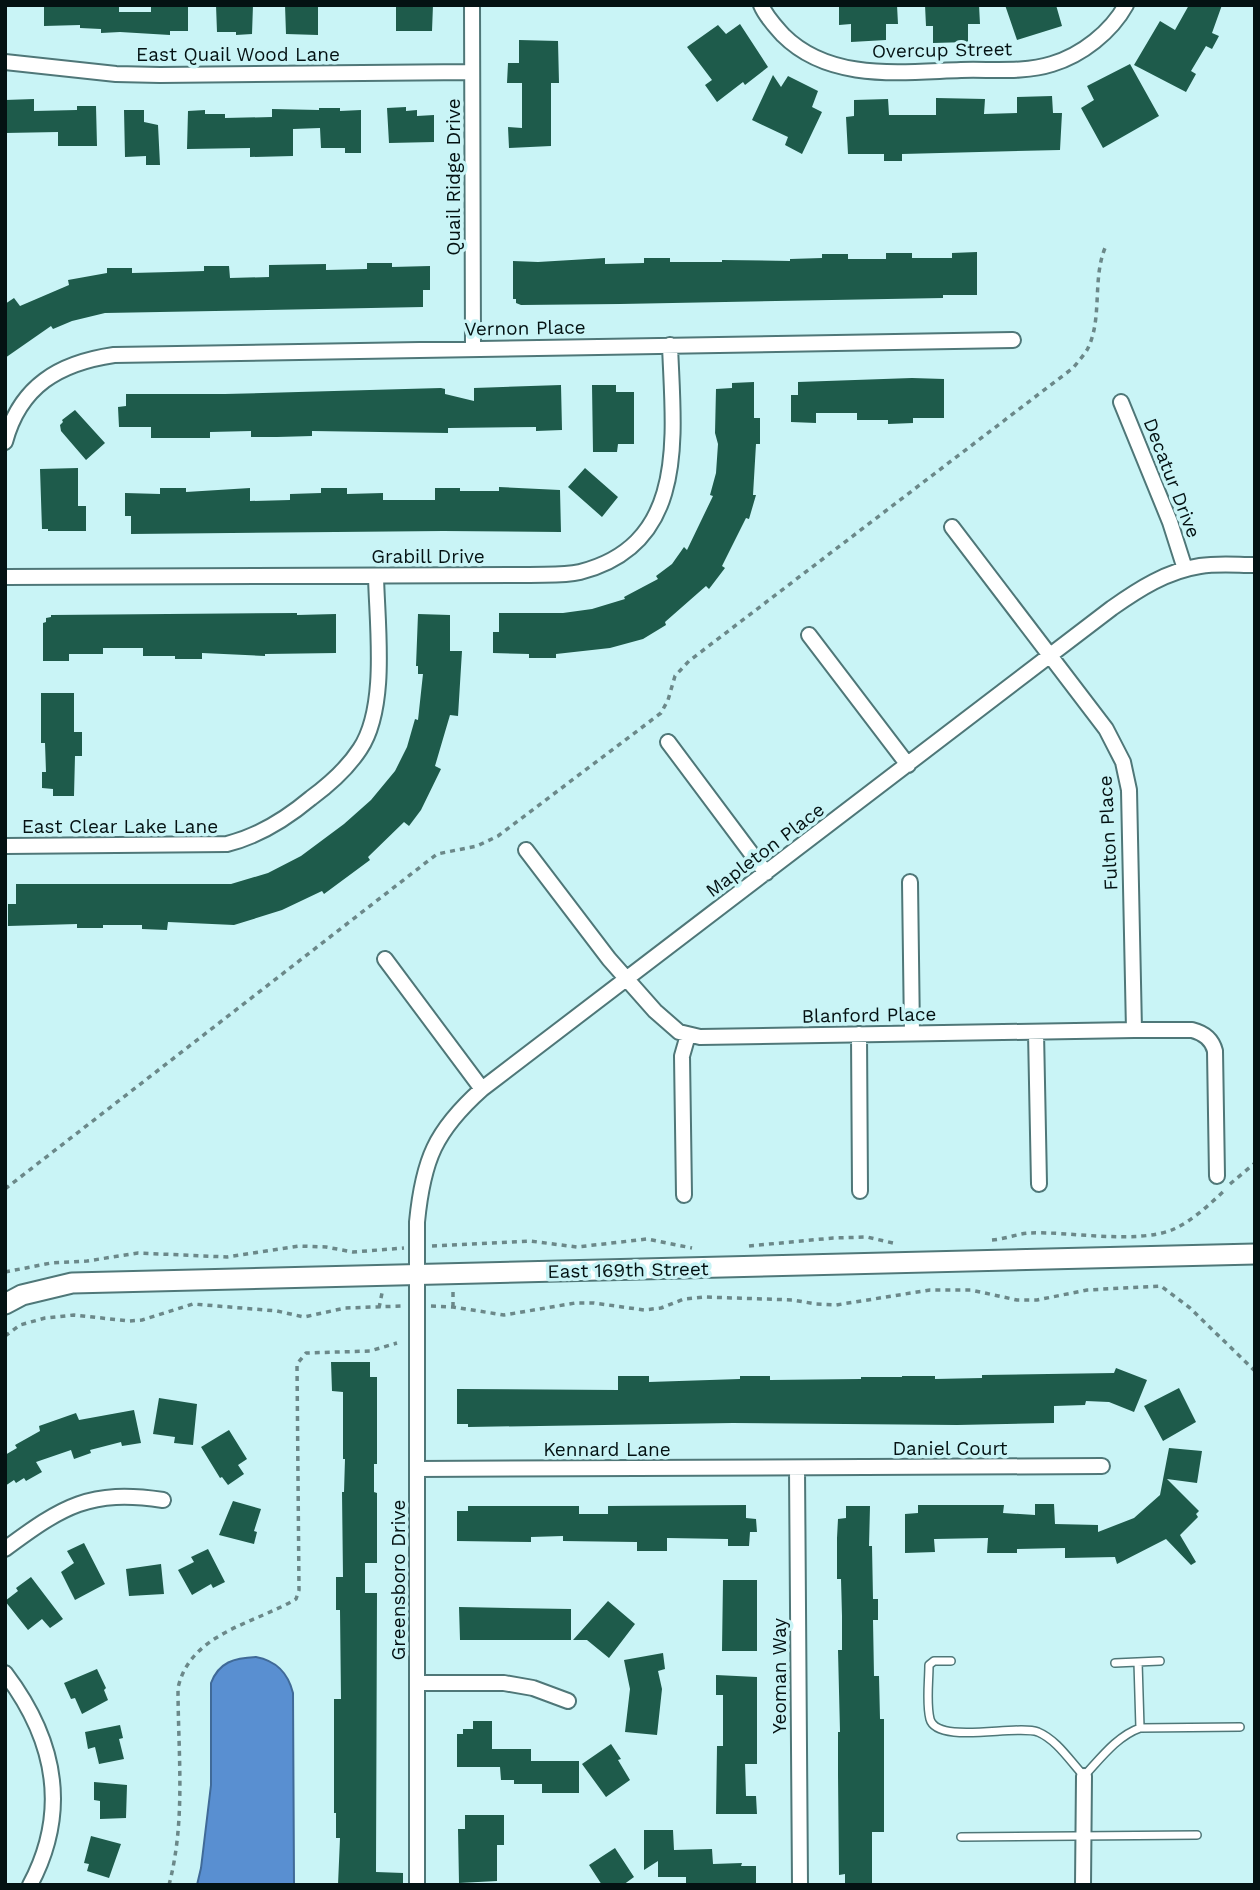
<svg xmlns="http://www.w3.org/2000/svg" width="1260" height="1890" font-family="'Work Sans',sans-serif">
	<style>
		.water { fill: #598fd1; stroke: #406a98; stroke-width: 2 }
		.building { fill: #1e5b4b }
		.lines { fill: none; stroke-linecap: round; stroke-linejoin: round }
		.lane-casing { stroke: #4f7778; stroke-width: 10 }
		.street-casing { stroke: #4f7778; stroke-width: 18 }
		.secondary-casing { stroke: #4f7778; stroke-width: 23 }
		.path { stroke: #6b8889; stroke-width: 3.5; stroke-dasharray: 5 5; stroke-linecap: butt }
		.lane { stroke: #fff; stroke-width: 7 }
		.street { stroke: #fff; stroke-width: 14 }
		.secondary { stroke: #fff; stroke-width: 19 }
		.labels { text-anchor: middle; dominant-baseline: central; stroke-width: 7; stroke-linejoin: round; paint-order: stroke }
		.street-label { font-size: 19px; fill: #041213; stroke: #c9f4f6 }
	</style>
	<rect width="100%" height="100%" fill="#c9f4f6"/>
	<path class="water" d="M256,1657C277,1661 288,1673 293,1693L294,1885H197L201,1868L211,1785V1683C219,1662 234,1658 256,1657Z"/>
	<path class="building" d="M44,5H119V12H151V5H188V31H170V35L120,32L101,33V29L80,28V25L44,26Z
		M216,5H253L252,34L236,35V32H217Z
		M285,5H318V35L286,34Z
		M396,5H433L432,31H396Z
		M839,5H897L898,24H886V40L851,42V24L839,25Z
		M925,5H979L980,24H968V42L933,43V26H926Z
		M1005,5H1056L1062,26L1017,40Z
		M1189,5H1222L1212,33L1219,36L1212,49L1206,46L1191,71L1196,74L1186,92L1134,65L1160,21L1175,30Z
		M740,24L768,67L745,85L743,82L717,102L705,85L712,80L687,47L718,25L726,34Z
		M519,40L558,41L559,83H551V146L509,148L508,127L522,128V83H507L508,63H519Z
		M1130,64L1159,116L1103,148L1081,108L1094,100L1087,86Z
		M773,75L781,87L788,76L818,91L812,107L822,112L802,154L785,145L788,137L752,120Z
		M1052,96L1053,113H1062L1060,150L902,154V161H884V154H848L846,117L854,116V100L888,99L889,115H936V98L985,99L984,114L1017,113V97Z
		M34,99V111L77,110V106H96L97,146H58V132L5,133V100Z
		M406,107V111L417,110V116L434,115V142L389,143L387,108Z
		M319,108H340V111L361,110V153H345V148H321L320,128L293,129V156L250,157V148L187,149L188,111L205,110V114H225V118L272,117V109L319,110Z
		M124,110H144V122L158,125L160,165H146V156L125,157Z
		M977,252V295H943V298L620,304L521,305L516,303V299H513V261L538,262L605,258V264L644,263V258H670V262H722V260L790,261V259L822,258V254H848V259H886V253H912V258H952V253Z
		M367,263H392V267L430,266V290H423V307L105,313L72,321L53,329L51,326L5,358V304L14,298L20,306L69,285L68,280L107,273V268H132V273L171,272L204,271V266H229L230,278L269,277V265L326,264V270L367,269Z
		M912,378L944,379V418H913V423L888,424V420H857V413H816V423L791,422V395H798V382Z
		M754,382V418H760V444H756L753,495H756L749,519L746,518L722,566L725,568L709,589L706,586L665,622L666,625L643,639L610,648L556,654V658H529V654L493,653V632H499V613H563L592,609L625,599L624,597L658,579L656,576L672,564L684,547L687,550L713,496L710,495L716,473L718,444L715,433L716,389L732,388V383Z
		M561,385L562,430L536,431V427L448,428V433L312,431V436L277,437H251V431L210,432V438H151V427H119L118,407L126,406V394H225L441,388L445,389V394L474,401V388Z
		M592,385H616V392H634V444H618L617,452H593Z
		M75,410L105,443L86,460L61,431L60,425L63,422L62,420Z
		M78,468V506H86V531H48V529H42L40,469Z
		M585,468L618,497L602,517L568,487Z
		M499,487L560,490L561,532L443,531L131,534V516H125V493L160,494V488H186V492L250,488V501L290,500V494L321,493V488H347V494L383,493V500H435V488H460V491H499Z
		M297,613V615L336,614V653L265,654V656L202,653V659H175V656H143V648H103V654H69V661H43V623L46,622V618L51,617V615Z
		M418,614L450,615V651H462L458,716L450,715L435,766L441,769L421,810L409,826L404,822L368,857L370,860L324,894L322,891L282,910L234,925L168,922L167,930L142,929V925H103V928H77V924L8,926V904H16V884H231L268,873L301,856L344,824L371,800L395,771L407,747L415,719L418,720L423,674H418V666H416Z
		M41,693H74V732H82V756H75L74,796H53V789L42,788V772H46L45,743H41Z
		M331,1362H370V1377H377V1464H374V1492L377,1493V1563H365V1593H377L376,1872L403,1873V1885H338L340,1838H336V1813H334V1699H341L340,1610H336V1577H343L342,1492H344L345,1459H343V1392L332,1391Z
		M1116,1368L1147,1380L1134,1412L1109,1402L1086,1401L1085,1405L1054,1406V1423L957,1425L733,1423L468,1427V1424H457V1389L618,1390V1376H649V1382L740,1379V1376H770V1380L861,1379V1377H902V1376H935V1379L982,1378V1375L1114,1373Z
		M1179,1388L1196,1422L1163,1441L1144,1406Z
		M159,1398L197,1404L193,1445L174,1443L175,1437L153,1434Z
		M134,1410L141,1443L122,1446L121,1442L90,1450L91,1453L74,1459L71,1450L36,1462L42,1472L26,1481L24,1478L16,1483L14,1480L5,1486V1455L17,1448L15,1445L40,1431L39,1426L76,1413L79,1420Z
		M229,1430L247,1459L238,1465L244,1474L228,1485L222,1477L220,1478L201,1447Z
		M1169,1448L1202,1451L1197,1483L1167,1479L1199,1511L1196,1514L1198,1517L1180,1535L1196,1562L1191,1565L1166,1539L1117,1564L1115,1557L1065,1558V1548L1017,1549V1553H987L988,1538L934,1539L935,1552L905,1553V1514L918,1513V1505H1004L1003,1513L1035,1515V1504H1054L1055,1524L1098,1525V1532L1134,1518L1160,1495Z
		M233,1501L261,1509L254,1531L257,1532L254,1544L219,1535Z
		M746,1505V1518L756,1519L757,1532H750L749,1546H728V1539L667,1538V1551H637V1542L563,1541V1536L531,1537V1542L457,1541V1511H468V1506H579V1514H608V1506Z
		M846,1506H870L869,1546H872L873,1599H878V1620H873L874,1676H879L880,1719H884V1832H872V1885H845V1874L839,1875L838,1774V1732H840L838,1650H842V1616L841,1579H837V1538L838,1519L846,1518Z
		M84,1543L105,1584L75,1600L61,1572L74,1563L67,1551Z
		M208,1549L225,1582L213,1588L211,1584L192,1595L178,1570L194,1562L191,1557Z
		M161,1564L164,1594L129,1596L126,1569Z
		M31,1577L63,1619L50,1628L42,1619L28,1630L5,1601L18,1591L16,1588Z
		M723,1580H757V1651H722Z
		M608,1601L635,1624L609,1658L587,1640H573Z
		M459,1607L571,1609V1640H460Z
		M663,1653L665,1669L658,1671L662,1689L657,1735L625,1732L630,1689L624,1660Z
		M97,1669L106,1688L104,1690L108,1700L82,1714L75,1698L71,1699L64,1683Z
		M716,1675L757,1677V1764H745L746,1796H756L757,1814H716L717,1746H723V1695H716Z
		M473,1721H492V1749H531V1761H579V1793H542V1784H514V1780H501L500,1767H457V1734H463V1729H473Z
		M120,1725L123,1738L119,1739L124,1759L99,1764L95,1747L88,1749L85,1732Z
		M611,1744L621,1759L618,1760L630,1780L606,1797L582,1764Z
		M94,1782L127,1785L126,1818L100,1819V1801L94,1800Z
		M465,1815H504V1845H497V1881L459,1883L458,1829H465Z
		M644,1830H673L674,1850L712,1849L713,1864L742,1863L741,1866H756V1885H686V1877H658V1861L644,1870Z
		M91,1836L121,1844L109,1878L87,1871L89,1864L84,1863Z
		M615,1848L634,1877L623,1885H602L589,1865Z"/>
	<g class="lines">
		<defs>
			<path id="lane" d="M951,1661H934L929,1665C929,1682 926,1703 930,1719C937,1745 1017,1724 1038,1732C1057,1740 1070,1761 1084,1776C1100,1759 1117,1736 1140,1728L1240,1727
				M1138,1662L1140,1728
				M1115,1663L1160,1661
				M961,1837L1197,1835"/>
			<path id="street" d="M472,5L473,348
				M761,5C766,17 775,26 783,35C830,82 901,72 961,70C991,69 1024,73 1052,64C1082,55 1111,32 1126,5
				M5,62L116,74L160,75L471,72
				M1121,402L1170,522L1185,569
				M5,442C20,386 59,363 114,355L1013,340
				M952,527L1106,729L1123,762L1129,790L1134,1030
				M5,577L526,575C544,574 563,576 580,572C690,544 673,433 670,345
				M809,635L908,765
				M668,742L766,873
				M5,846L227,844C259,836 286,819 311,798C330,784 347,769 360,749C388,707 377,625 376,576
				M526,850L609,959L655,1011L679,1032L700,1037L1134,1030H1192C1204,1033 1212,1039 1215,1051L1217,1176
				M910,882L912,1033
				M385,959L482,1089
				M1036,1032L1039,1184
				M859,1034L860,1191
				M684,1195L682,1056L688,1035
				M797,1468L800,1885
				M417,1469L1102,1466
				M5,1549C63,1506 90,1489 163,1500
				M5,1673C55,1739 70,1810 30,1885
				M418,1683H504L533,1688L568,1701
				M417,1885V1222C423,1160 435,1131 482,1089L1112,608C1139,589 1167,571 1200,566C1218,563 1237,565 1255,565
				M1083,1885L1084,1776"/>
			<path id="secondary" d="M5,1304L22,1295L72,1283L1255,1254"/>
		</defs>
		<use href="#lane" class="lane-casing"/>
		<use href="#street" class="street-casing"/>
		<use href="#secondary" class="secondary-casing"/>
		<path class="path" d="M1230,1184L1255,1163
			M5,1189L437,854L477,846L498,836L661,713L668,700L675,676L689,661L1073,368C1078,362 1083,356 1087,350C1103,320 1092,280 1105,248
			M992,1240C1005,1239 1017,1234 1029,1233C1069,1231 1137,1245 1174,1229C1192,1221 1210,1204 1225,1190
			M432,1246L530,1241L577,1247L647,1239L692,1248
			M749,1246L833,1238L867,1237L897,1244
			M5,1272L51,1263L87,1261L138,1253L227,1257L299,1246L326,1247L353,1252L404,1248
			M431,1306L453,1307L504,1315L575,1303H594L644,1310L661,1308L684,1299L705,1297L793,1300L816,1304L836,1305L930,1290H971L1017,1300H1037L1087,1290L1161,1286L1190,1308L1255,1371
			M453,1307V1291
			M379,1308L382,1293
			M5,1336L20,1325L45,1318L74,1315L129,1321L142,1320L193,1304L277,1311L304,1317L345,1308L403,1306
			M169,1885C186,1820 178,1754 178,1688C190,1633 254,1624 296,1599L299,1590L297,1364L306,1353L370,1351L397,1343"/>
		<use href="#lane" class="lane"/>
		<use href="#street" class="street"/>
		<use href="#secondary" class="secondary"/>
	</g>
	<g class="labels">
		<g class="street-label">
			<text transform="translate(942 50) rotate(-1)">Overcup Street</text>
			<text x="238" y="54">East Quail Wood Lane</text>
			<text transform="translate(453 177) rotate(-90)">Quail Ridge Drive</text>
			<text transform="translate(525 328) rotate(-1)">Vernon Place</text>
			<text transform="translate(1172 478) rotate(69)">Decatur Drive</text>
			<text x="428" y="556">Grabill Drive</text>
			<text x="120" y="826">East Clear Lake Lane</text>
			<text transform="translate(1108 833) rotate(-93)">Fulton Place</text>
			<text transform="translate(765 850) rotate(-37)">Mapleton Place</text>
			<text transform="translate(869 1015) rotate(-1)">Blanford Place</text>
			<text transform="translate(628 1270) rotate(-1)">East 169th Street</text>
			<text x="950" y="1448">Daniel Court</text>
			<text x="607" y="1449">Kennard Lane</text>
			<text transform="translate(398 1580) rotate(-90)">Greensboro Drive</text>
			<text transform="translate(779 1676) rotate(-90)">Yeoman Way</text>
		</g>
	</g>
	<rect width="1260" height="1890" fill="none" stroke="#041213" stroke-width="14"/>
</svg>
